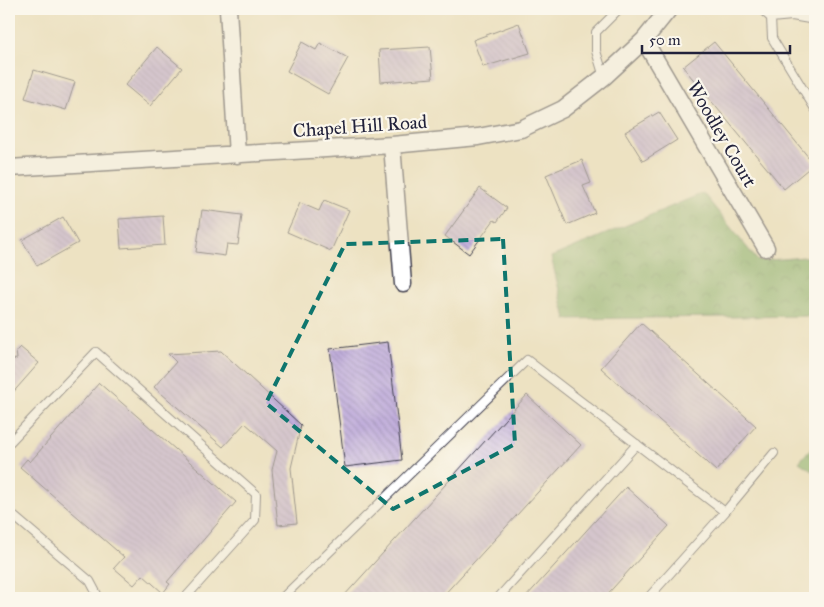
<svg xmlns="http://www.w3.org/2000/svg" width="824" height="607" font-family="'IM FELL Great Primer',serif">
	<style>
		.forest { fill: url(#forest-crowns); stroke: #4e664f }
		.building { fill: url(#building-back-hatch) }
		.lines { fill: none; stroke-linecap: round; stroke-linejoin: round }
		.lane-casing { stroke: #403f4f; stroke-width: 10 }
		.street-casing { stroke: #403f4f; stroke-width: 19 }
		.lane { stroke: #fff; stroke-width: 8 }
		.street { stroke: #fff; stroke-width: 16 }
		.marked { fill: none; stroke: #0f766e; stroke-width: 4; stroke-dasharray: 10 6; stroke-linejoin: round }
		.labels { text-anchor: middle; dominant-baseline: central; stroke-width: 4.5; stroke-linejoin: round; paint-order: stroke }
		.street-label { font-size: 19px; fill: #22223b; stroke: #fbf7ec }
	</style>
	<defs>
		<pattern id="forest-crowns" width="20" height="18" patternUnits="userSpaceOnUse" patternTransform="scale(1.25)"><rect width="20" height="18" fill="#7aaa63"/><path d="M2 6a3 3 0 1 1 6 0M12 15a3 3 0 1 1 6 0" fill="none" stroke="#648a53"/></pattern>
		<pattern id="building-back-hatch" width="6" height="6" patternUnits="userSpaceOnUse" patternTransform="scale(1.25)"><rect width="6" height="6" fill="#b8a3d9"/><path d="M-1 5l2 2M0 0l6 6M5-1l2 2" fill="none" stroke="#9584b1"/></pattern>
	</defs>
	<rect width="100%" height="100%" fill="#fbf7ec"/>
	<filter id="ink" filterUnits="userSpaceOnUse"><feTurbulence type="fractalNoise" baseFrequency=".02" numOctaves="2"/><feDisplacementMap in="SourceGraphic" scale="10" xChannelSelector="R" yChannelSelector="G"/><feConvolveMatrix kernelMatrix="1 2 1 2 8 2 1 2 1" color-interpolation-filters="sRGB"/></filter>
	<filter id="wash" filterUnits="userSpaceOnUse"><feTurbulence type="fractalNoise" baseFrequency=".0096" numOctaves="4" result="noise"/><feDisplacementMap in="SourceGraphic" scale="20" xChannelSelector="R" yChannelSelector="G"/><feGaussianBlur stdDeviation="1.12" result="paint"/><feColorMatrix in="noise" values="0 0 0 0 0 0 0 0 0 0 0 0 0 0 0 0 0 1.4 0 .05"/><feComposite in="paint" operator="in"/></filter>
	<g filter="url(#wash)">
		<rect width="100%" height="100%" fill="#ede2c2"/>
		<path class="forest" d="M703,193L758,261L815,256V316L566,319L551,257Z
			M815,443V473L799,462Z"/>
		<g id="blocks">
			<path class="building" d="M519,23L530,53L483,67L473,40Z
				M302,42L316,50L320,43L348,58L328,94L287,71Z
				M714,42L814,164L784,189L683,67Z
				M157,47L182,68L150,106L125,85Z
				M430,47L433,78L381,82L379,50Z
				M34,70L75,82L66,110L25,98Z
				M659,112L677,140L643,161L625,132Z
				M582,160L591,183L583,186L595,213L567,225L546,175Z
				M480,188L507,208L497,222L494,220L469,254L445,236Z
				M324,200L349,210L331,251L287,232L300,203L319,211Z
				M202,210L242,215L238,245L227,244L225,256L196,252Z
				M163,216L165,245L121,248L119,219Z
				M63,217L78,243L37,266L22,240Z
				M641,323L756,426L716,471L601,368Z
				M388,342L402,460L345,467L330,349Z
				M20,347L39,363L9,397V360L17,359L16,351Z
				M221,351L301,425L291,468L297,523L278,525L272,470L277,451L245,423L223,447L154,387L176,362L168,354Z
				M99,383L236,502L167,582L170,584L163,593L143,575L134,585L114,568L124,557L20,467L27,459L30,462Z
				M527,395L581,445L441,598H345L343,597Z
				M626,487L669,526L604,598H525Z"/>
		</g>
	</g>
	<g filter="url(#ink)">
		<use href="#blocks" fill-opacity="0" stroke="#403f4f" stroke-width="1"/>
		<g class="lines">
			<defs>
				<path id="lane" d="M761,9L771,18L772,38L815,109
					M771,18L792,16L815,20
					M604,77L596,51V32L619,9
					M9,443L96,352L256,494L255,520L185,598
					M9,512L90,581L99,598
					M282,598L527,360L725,512L774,453
					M498,598L637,444
					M648,598L725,512"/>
				<path id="street" d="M228,9L237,155
					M644,40L766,248
					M392,145L403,284
					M9,168L392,145L478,137L521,129L563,109L604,77L644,40L669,9"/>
			</defs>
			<use href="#lane" class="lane-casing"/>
			<use href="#street" class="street-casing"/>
			<use href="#lane" class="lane"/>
			<use href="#street" class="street"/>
		</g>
	</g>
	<path d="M0 0H824V607H0ZM503,239L515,444L393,509L266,403L345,244Z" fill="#ede2c2" fill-opacity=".55" fill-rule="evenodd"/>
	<path class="marked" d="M503,239L515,444L393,509L266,403L345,244Z"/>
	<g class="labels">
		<g class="street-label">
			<text transform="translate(360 126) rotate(-4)">Chapel Hill Road</text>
			<text transform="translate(722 134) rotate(60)">Woodley Court</text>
		</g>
	</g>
	<rect width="824" height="607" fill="none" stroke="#fbf7ec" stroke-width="30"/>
	<path d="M642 45v8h148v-8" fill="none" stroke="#22223b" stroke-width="2.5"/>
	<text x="649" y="45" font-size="15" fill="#22223b" stroke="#fbf7ec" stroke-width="4" paint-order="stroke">50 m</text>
</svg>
